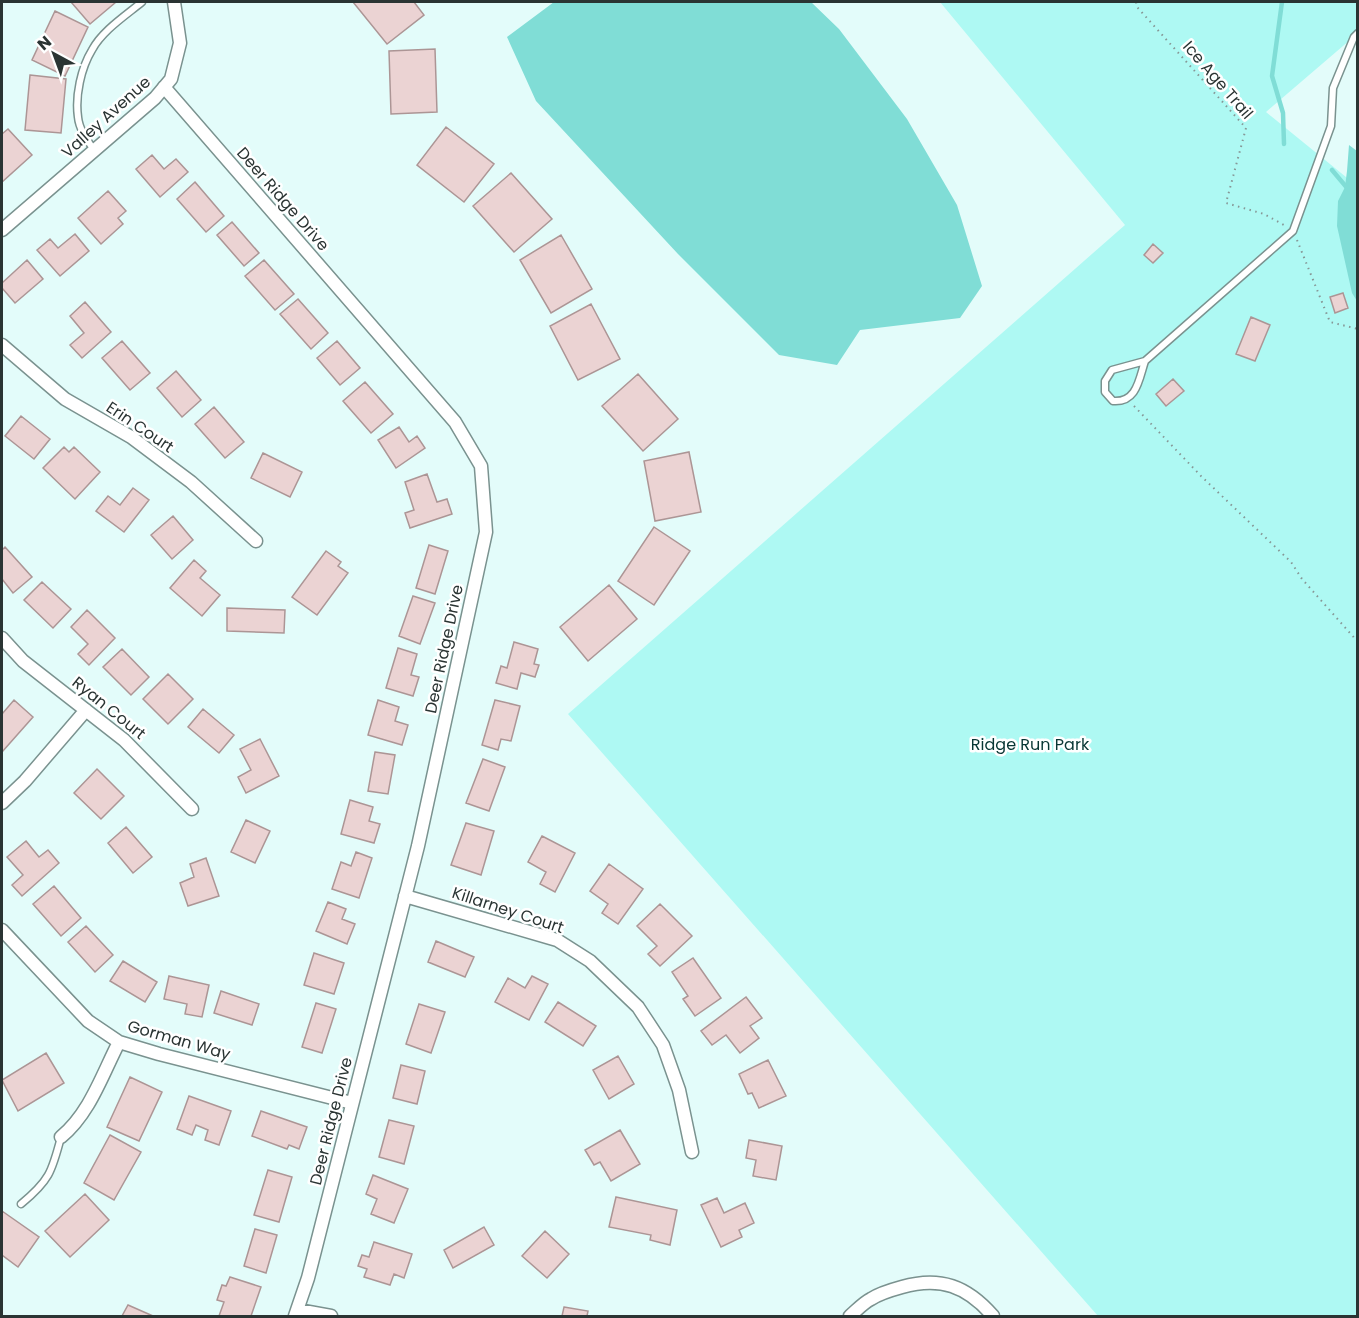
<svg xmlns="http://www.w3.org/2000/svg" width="1359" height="1318" font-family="Poppins,sans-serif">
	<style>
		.green { fill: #aef9f3 }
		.water { fill: #80ddd6 }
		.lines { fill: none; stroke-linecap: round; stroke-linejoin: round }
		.stream { stroke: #80ddd6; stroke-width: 4.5 }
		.building { fill: #ebd3d3; stroke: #ac9595; stroke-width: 1.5 }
		.lane-casing { stroke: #7a928f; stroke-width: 9 }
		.street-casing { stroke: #7a928f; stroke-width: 15 }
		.path { stroke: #869796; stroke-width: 2; stroke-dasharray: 1.5 4.5; stroke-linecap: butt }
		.lane { stroke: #fff; stroke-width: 6 }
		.street { stroke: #fff; stroke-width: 12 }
		.labels { text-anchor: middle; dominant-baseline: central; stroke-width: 5; stroke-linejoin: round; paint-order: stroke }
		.street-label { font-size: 16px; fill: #2a3433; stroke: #fff }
		.park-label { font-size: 16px; fill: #083634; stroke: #fff }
	</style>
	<rect width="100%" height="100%" fill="#e3fcfa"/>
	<path class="green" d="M940,2H1357V34L1266,112L1357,186V1316H1098L568,714L1125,225Z"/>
	<path class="water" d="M554,2H811L839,29L907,119L957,205L982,286L960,318L860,330L837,365L779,355L678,254L536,101L507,37Z
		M1349,145L1357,151V301L1352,293L1337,226L1338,201L1345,187L1347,171Z"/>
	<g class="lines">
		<path class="stream" d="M1282,2L1272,76L1283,113L1284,144
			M1332,170L1348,189"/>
	</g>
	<path class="building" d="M71,2H116L90,24Z
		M353,2H414L424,15L387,44Z
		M55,11L88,27L65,76L32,60Z
		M435,49L437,112L391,114L389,51Z
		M30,75L66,79L61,133L25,130Z
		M446,127L494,164L464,202L417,165Z
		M8,129L32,155L2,182V134Z
		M152,155L164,169L176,159L188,172L160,197L136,169Z
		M511,173L552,219L514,252L473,206Z
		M195,182L224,216L206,232L177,199Z
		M108,191L126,211L118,218L123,224L101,244L78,218Z
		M232,222L259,253L244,266L217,235Z
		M75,234L89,251L60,276L37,250L50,239L58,248Z
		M561,235L592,289L551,313L520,260Z
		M1153,244L1163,253L1153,263L1144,255Z
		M27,260L43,279L15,303L2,288V283Z
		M264,260L294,294L275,310L245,276Z
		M1343,293L1348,308L1335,313L1330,297Z
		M298,299L328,333L311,349L280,314Z
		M85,302L111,332L82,358L70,345L84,333L70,316Z
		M591,304L620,359L578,380L550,326Z
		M1251,317L1270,325L1255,361L1236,354Z
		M122,341L150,373L130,390L102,358Z
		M337,341L360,368L340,385L317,358Z
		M176,371L201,400L182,417L157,388Z
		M638,374L678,419L643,451L602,406Z
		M1173,379L1184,391L1166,406L1156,394Z
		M365,382L393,414L371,433L343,401Z
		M214,407L244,442L225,458L195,424Z
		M21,416L50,439L34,459L5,436Z
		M399,427L409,442L417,436L425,448L396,468L378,440Z
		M64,447L69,452L74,447L100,472L75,499L43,468Z
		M689,452L701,512L655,521L644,461Z
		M263,453L302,472L290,497L251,478Z
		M427,474L437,502L447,499L452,514L410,528L405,513L414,510L405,482Z
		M133,488L149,500L124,532L96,511L108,496L120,505Z
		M173,516L193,540L172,559L151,535Z
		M654,527L690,551L654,605L618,581Z
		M429,545L448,551L435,594L416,588Z
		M5,547L32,577L13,593L2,579V550Z
		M326,551L341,562L338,566L348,573L317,615L292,597Z
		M194,560L206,571L200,578L220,595L202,616L170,588Z
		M42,582L71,609L53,628L24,600Z
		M609,585L637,619L588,661L560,627Z
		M413,596L435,603L420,644L399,636Z
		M227,608L285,610L284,633L227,631Z
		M87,610L115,638L89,665L78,654L88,644L71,627Z
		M514,642L538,649L534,664L539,665L535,677L521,673L517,689L496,683L501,666L507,668Z
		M398,648L417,654L411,675L419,677L413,696L386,688Z
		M122,649L149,677L131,695L103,667Z
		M168,674L193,699L168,724L143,699Z
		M14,700L33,717L2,752V714Z
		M378,700L399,707L395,721L408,725L402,745L368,735Z
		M495,700L520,706L511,741L501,739L498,750L482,745Z
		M203,709L234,735L219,753L188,727Z
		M260,739L279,776L246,793L238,777L251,770L240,749Z
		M375,752L395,755L388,794L368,791Z
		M483,759L505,767L489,811L466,803Z
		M97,769L124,796L101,819L74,793Z
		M350,800L373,807L369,821L380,824L374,843L341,834Z
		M246,820L270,831L255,863L231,852Z
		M466,823L494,831L481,875L451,865Z
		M126,827L152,857L133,873L108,843Z
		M542,836L575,853L555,892L540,884L546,872L528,862Z
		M26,841L39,857L48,850L59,863L22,896L12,885L23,875L7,857Z
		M356,852L372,858L359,898L332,889L341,862L351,866Z
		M206,858L219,896L188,906L180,883L194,877L190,864Z
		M609,864L643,889L618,924L602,913L608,904L590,891Z
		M54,886L81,918L61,936L33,904Z
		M328,902L346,909L342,919L355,924L347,944L316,931Z
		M660,904L692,936L660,966L648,954L657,946L637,926Z
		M86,926L113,955L95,972L68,942Z
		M436,941L474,957L465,977L428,962Z
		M314,953L344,963L334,994L304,985Z
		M693,958L721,998L695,1016L683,999L688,996L672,972Z
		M123,961L157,982L145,1002L110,981Z
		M169,976L209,985L202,1017L185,1014L187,1004L164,999Z
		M532,976L548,984L529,1020L495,1002L508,978L525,988Z
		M221,991L259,1004L252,1025L214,1013Z
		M746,997L762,1018L750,1026L759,1038L740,1053L726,1035L712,1045L701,1031Z
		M558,1002L596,1026L583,1046L545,1022Z
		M316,1003L336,1009L322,1053L302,1047Z
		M419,1004L445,1012L431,1053L406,1044Z
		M46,1053L64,1083L18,1111L2,1080Z
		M618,1056L634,1084L609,1099L593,1070Z
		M768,1060L786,1096L759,1108L752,1093L748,1094L739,1074Z
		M401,1065L425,1071L417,1104L393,1098Z
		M130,1077L162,1092L139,1141L107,1127Z
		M189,1096L231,1111L219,1145L205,1140L208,1130L196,1125L192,1135L177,1129Z
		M261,1111L307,1127L299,1149L289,1145L287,1149L252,1136Z
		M389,1120L414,1126L404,1164L379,1157Z
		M620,1130L640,1164L611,1181L600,1162L594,1165L585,1150Z
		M110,1135L141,1152L114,1200L84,1183Z
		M749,1140L782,1146L776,1180L753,1176L756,1160L746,1158Z
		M268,1170L292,1177L279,1222L254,1215Z
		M373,1175L408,1189L394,1223L371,1214L377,1199L366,1194Z
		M85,1194L109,1220L70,1257L45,1231Z
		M616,1197L677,1210L670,1245L650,1240L651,1235L609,1227Z
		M717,1198L724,1213L745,1203L754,1223L739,1230L742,1237L721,1247L701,1205Z
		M2,1211L39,1237L18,1267L2,1255Z
		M484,1227L494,1245L453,1268L444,1250Z
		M255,1229L277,1235L266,1273L244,1266Z
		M545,1231L569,1254L547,1278L522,1256Z
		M374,1242L412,1254L404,1278L394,1274L390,1285L364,1277L367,1269L358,1266L362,1255L369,1257Z
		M230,1277L261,1287L251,1316H219L224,1302L217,1300L222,1285L226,1286Z
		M128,1305L153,1316H122Z
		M564,1307L588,1311L587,1316H562Z"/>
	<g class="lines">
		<defs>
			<path id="lane" d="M94,150C87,140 79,129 78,117C75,96 81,68 92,50C102,31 125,16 142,2
				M1145,361C1139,379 1137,403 1113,401L1105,392V381L1112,370L1145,361L1293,231L1331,126L1333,88L1354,37L1358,33
				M21,1204C49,1181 52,1172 61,1137"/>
			<path id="street" d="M164,87L455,422L481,466L486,532L418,846L308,1278L295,1316
				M2,230L155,98L171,79L180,43L174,2
				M2,345L65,399L131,437L191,482L256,541
				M2,638L23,661L124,740L192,809
				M2,803L25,781L86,710
				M405,896L557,940L590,961L638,1007L663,1045L679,1090L692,1152
				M2,930L88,1021L119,1042L159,1054L352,1103
				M61,1137C90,1113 102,1075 119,1042
				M298,1310L331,1316
				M850,1316C856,1311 863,1303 871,1299C880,1293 891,1290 902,1287C940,1276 967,1286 993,1316"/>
		</defs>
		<use href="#lane" class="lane-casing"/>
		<use href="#street" class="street-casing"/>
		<path class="path" d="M1136,2L1137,7L1246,128L1226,203L1264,214L1284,225
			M1297,240L1330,322L1358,329
			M1134,406L1201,476L1291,562L1302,579L1358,642"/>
		<use href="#lane" class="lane"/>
		<use href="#street" class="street"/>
	</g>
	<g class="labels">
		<g class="street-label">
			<text transform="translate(1218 80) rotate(49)">Ice Age Trail</text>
			<text transform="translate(106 117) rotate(-42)">Valley Avenue</text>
			<text transform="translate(283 199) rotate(49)">Deer Ridge Drive</text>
			<text transform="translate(140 427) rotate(34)">Erin Court</text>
			<text transform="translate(444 649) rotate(-78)">Deer Ridge Drive</text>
			<text transform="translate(109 708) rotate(39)">Ryan Court</text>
			<text transform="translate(508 910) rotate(18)">Killarney Court</text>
			<text transform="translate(179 1040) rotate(16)">Gorman Way</text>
			<text transform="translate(331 1121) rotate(-76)">Deer Ridge Drive</text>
		</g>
		<g class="park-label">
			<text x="1030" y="744">Ridge Run Park</text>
		</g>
	</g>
	<rect width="1359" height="1318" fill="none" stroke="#2a3433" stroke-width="6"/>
	<g transform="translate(54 54) rotate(319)" stroke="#ffffff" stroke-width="4.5" paint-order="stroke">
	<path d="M0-4.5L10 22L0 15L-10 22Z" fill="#2a3433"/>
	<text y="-9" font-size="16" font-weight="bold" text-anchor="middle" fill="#2a3433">N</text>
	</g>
</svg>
